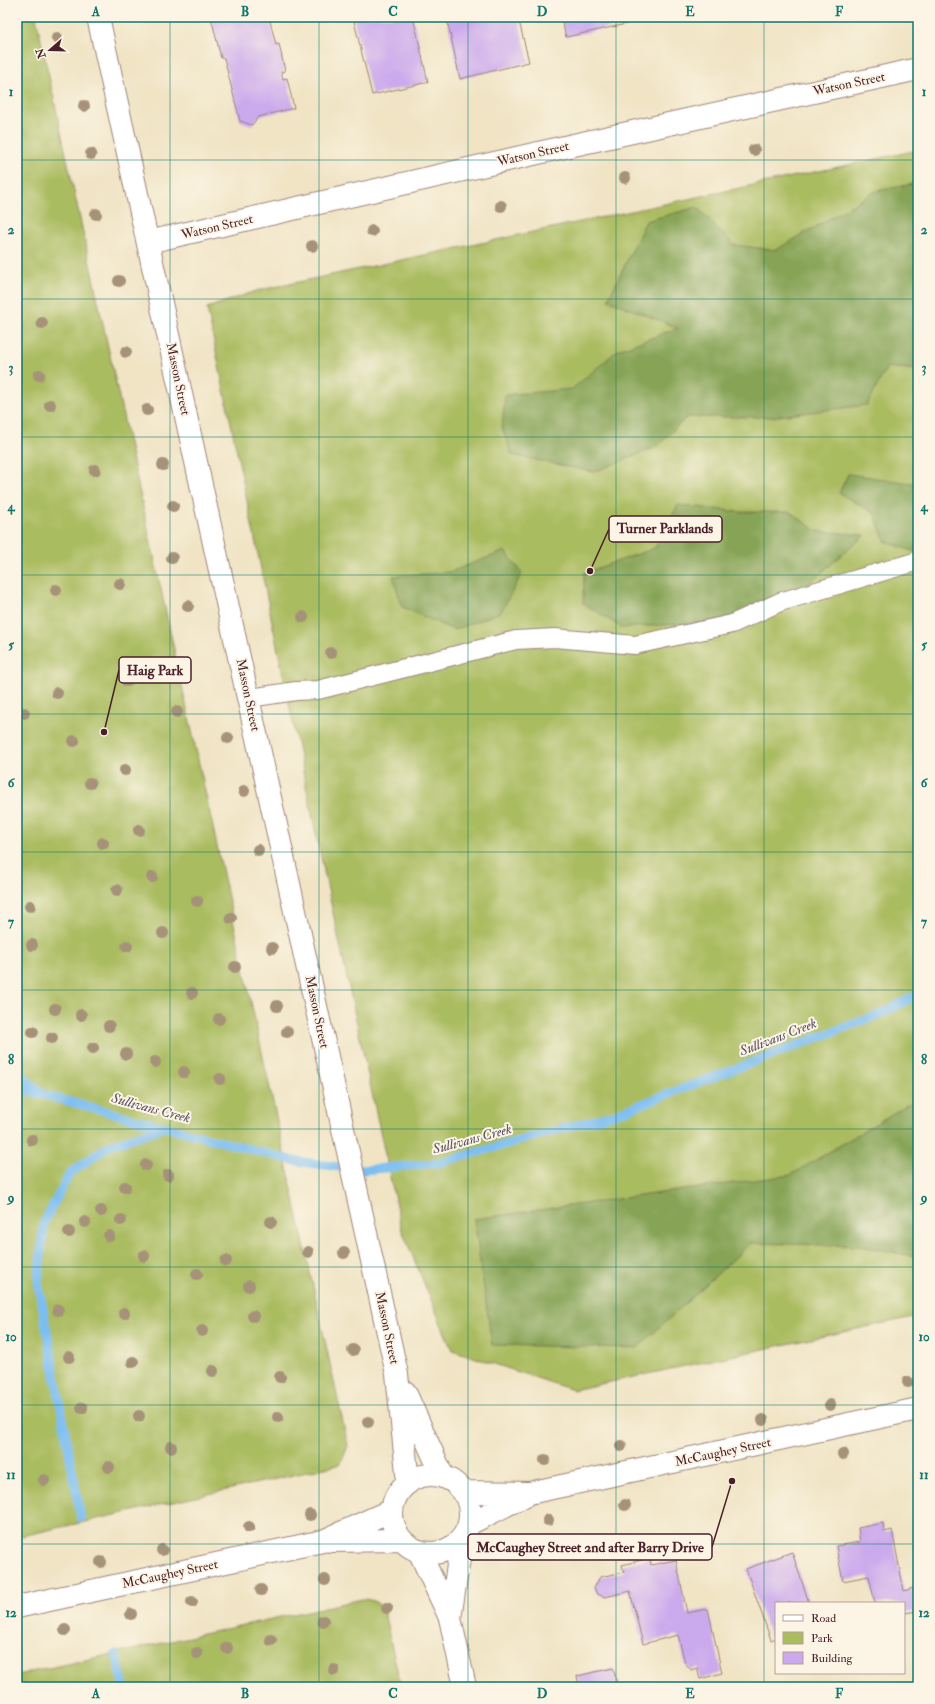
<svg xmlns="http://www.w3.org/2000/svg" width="935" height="1704" font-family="'IM FELL Double Pica',serif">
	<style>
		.green { fill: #aabc60; stroke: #7a6e46 }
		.forest { fill: #87a456; stroke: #686240 }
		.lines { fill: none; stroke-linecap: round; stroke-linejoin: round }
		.stream { stroke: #7bbef1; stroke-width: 9 }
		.building { fill: #cba9ed }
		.lane-casing { stroke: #9d8278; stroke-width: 20 }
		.street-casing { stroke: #9d8278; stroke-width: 24 }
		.secondary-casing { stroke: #9d8278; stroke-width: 24 }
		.lane { stroke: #fff; stroke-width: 18 }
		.street { stroke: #fff; stroke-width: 22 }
		.secondary { stroke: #fff; stroke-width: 22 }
		.tree { fill: #a59279 }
		.grid { fill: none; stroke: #0f766e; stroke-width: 1; stroke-opacity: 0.55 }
		.labels { text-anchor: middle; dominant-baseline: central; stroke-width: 4; stroke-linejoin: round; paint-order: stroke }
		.street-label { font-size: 13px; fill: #4a1f2b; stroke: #fcf5e5 }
		.water-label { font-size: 14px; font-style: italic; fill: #594f66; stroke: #fcf5e5 }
		.leader { fill: none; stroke: #4a1f2b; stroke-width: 1.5 }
		.callout-dot { fill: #4a1f2b; stroke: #fcf5e5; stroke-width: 1.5 }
		.callout { fill: #fcf5e5; stroke: #4a1f2b; stroke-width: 1.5 }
		.callout-label { font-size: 14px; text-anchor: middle; font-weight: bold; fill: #4a1f2b }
		.neatline { fill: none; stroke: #0f766e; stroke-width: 1.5 }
		.grid-label { font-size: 13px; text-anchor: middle; font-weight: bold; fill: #0f766e }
	</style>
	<rect width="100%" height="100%" fill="#fcf5e5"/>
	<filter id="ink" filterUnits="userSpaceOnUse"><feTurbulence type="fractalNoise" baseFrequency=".025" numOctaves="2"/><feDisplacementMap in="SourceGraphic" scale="8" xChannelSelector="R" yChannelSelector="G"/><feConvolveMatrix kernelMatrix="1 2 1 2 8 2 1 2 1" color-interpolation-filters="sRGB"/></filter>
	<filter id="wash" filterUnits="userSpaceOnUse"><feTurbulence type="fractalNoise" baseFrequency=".012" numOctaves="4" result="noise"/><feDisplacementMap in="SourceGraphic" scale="16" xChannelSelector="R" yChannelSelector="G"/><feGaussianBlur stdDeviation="0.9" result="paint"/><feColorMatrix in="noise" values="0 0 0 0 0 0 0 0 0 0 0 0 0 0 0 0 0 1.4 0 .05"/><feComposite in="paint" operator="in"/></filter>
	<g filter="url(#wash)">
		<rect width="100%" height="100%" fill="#f0e4c5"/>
		<path class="green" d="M17,17H36L348,1446L341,1463L334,1466L17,1537Z
			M918,150V1316L573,1390L452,1350L401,1228L316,834L207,308L256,291Z
			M362,1599C371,1599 377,1602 383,1608L401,1687H17V1675Z"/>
		<path class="forest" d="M918,183V370L887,367L867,405L771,417H687L656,447L594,472L512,455L502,427L505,395L572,389L618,350L678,328L608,300L646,221L697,207L734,245L776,250L876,191Z
			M848,474L918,484V553L885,541L874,513L839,493Z
			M678,505L742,512H790L817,531L865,535L807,585L720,621L622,628L583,603L584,573L655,548Z
			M505,551L522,573L501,612L454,630L402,607L393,576L450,572Z
			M918,1098V1257L860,1246L751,1243L637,1348L492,1345L474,1219L791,1175Z"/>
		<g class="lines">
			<path class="stream" d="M17,1071L43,1094
				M17,1088L295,1161L363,1170L439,1163L615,1114L883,1013L918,994
				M81,1518L38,1282L44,1222L70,1173L110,1145L165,1127
				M116,1654L124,1687"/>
		</g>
		<g id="blocks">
			<path class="building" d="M211,17H269L276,45L279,44L285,71L281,72L283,79L287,78L294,108L258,117L252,125L240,121L224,58H221Z
				M353,17H413L428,82L372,95Z
				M456,17H518L529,62L460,79L447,19Z
				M561,17H654V18L566,37Z
				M883,1523L884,1532L892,1530L904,1591L913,1588L918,1611L904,1613V1603H875L869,1576L843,1581L836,1546L860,1542L858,1528Z
				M792,1552L809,1603H776V1638L771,1640L746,1569Z
				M650,1558L651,1565L676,1560L687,1613L708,1609L722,1673L700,1679L697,1668L691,1670L685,1663L678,1635L643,1644L630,1591L605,1597L597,1594L594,1588L600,1577L624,1572L622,1565Z
				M613,1668L618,1687H579L577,1676Z"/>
		</g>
	</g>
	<g filter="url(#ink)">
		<use href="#blocks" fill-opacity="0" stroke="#9d8278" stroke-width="1"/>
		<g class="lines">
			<defs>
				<path id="lane" d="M249,698L296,691L318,690L516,640L555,638L635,645L732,624L780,602L918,561"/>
				<path id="street" d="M98,17L397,1374L408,1483
					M148,242L560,148L918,69
					M405,1392L443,1477
					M419,1551L450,1618L465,1687
					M450,1618L462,1539"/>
				<path id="secondary" d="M392 1514a39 39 0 1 1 78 0a39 39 0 1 1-78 0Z
					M463,1492L529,1493L918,1409
					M469,1524L526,1495
					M330,1541L401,1540
					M17,1607L323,1541L392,1510"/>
			</defs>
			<use href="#lane" class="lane-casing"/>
			<use href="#street" class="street-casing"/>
			<use href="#secondary" class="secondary-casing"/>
			<use href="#lane" class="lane"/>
			<use href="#street" class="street"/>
			<use href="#secondary" class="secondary"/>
		</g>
		<g class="tree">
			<circle cx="57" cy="38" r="6"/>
			<circle cx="84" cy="106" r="6"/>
			<circle cx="754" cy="150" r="6"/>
			<circle cx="91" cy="154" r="6"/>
			<circle cx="625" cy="178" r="6"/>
			<circle cx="501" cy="206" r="6"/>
			<circle cx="96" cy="214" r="6"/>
			<circle cx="372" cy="231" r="6"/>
			<circle cx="312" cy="246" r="6"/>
			<circle cx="119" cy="281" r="6"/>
			<circle cx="42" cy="323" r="6"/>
			<circle cx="126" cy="352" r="6"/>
			<circle cx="39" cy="375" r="6"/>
			<circle cx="50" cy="405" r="6"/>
			<circle cx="147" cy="410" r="6"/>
			<circle cx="163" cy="465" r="6"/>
			<circle cx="95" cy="470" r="6"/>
			<circle cx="173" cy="506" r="6"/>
			<circle cx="172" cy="558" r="6"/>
			<circle cx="120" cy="584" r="6"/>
			<circle cx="56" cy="590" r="6"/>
			<circle cx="188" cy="606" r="6"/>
			<circle cx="303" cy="617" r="6"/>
			<circle cx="331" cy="653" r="6"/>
			<circle cx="127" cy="681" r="6"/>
			<circle cx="57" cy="693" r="6"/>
			<circle cx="177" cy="712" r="6"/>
			<circle cx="24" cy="713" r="6"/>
			<circle cx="228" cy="738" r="6"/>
			<circle cx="74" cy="741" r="6"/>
			<circle cx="125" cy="770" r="6"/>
			<circle cx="90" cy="783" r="6"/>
			<circle cx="244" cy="791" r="6"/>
			<circle cx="139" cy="830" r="6"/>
			<circle cx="103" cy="843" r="6"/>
			<circle cx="258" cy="850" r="6"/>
			<circle cx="152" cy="877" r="6"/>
			<circle cx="117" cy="890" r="6"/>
			<circle cx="197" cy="901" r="6"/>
			<circle cx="30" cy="906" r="6"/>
			<circle cx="231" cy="918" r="6"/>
			<circle cx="163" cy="933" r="6"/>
			<circle cx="32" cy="945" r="6"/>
			<circle cx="127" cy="946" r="6"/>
			<circle cx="272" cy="948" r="6"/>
			<circle cx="235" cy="967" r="6"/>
			<circle cx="192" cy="993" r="6"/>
			<circle cx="277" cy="1006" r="6"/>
			<circle cx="55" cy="1009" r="6"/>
			<circle cx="81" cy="1015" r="6"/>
			<circle cx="219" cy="1019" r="6"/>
			<circle cx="109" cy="1026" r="6"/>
			<circle cx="33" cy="1032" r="6"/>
			<circle cx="287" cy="1032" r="6"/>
			<circle cx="52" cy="1038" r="6"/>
			<circle cx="93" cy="1048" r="6"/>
			<circle cx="126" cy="1054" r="6"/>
			<circle cx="155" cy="1062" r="6"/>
			<circle cx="184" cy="1072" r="6"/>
			<circle cx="220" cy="1079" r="6"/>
			<circle cx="32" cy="1140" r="6"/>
			<circle cx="146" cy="1165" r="6"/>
			<circle cx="168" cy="1175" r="6"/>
			<circle cx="125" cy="1187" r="6"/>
			<circle cx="101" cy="1211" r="6"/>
			<circle cx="121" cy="1220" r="6"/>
			<circle cx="85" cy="1222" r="6"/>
			<circle cx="271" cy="1222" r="6"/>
			<circle cx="69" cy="1232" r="6"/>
			<circle cx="109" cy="1236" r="6"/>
			<circle cx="308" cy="1252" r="6"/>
			<circle cx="344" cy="1253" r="6"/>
			<circle cx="144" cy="1256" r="6"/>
			<circle cx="226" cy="1261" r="6"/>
			<circle cx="197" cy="1274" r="6"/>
			<circle cx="249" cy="1286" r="6"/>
			<circle cx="58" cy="1310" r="6"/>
			<circle cx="124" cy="1313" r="6"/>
			<circle cx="253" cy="1316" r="6"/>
			<circle cx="202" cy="1331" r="6"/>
			<circle cx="353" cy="1350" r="6"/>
			<circle cx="69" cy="1357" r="6"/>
			<circle cx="133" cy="1362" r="6"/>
			<circle cx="213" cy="1371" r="6"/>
			<circle cx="280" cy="1377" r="6"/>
			<circle cx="908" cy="1382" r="6"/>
			<circle cx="830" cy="1405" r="6"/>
			<circle cx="82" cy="1408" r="6"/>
			<circle cx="139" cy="1416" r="6"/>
			<circle cx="278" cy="1417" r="6"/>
			<circle cx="763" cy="1420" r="6"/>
			<circle cx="368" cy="1422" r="6"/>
			<circle cx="621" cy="1446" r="6"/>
			<circle cx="171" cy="1447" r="6"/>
			<circle cx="843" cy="1454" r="6"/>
			<circle cx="545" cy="1460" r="6"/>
			<circle cx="109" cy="1467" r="6"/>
			<circle cx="44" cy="1480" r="6"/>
			<circle cx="625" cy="1505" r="6"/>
			<circle cx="310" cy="1515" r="6"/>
			<circle cx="548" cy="1520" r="6"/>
			<circle cx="249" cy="1527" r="6"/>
			<circle cx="162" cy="1550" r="6"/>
			<circle cx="101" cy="1562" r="6"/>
			<circle cx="325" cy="1580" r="6"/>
			<circle cx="261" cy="1590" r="6"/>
			<circle cx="192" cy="1602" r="6"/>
			<circle cx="387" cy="1608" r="6"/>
			<circle cx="131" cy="1614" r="6"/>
			<circle cx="323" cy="1621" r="6"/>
			<circle cx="65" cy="1630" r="6"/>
			<circle cx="271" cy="1640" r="6"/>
			<circle cx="227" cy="1648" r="6"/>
			<circle cx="197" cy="1653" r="6"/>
			<circle cx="334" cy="1670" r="6"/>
		</g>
	</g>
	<path class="grid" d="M170,17V1687M319,17V1687M468,17V1687M616,17V1687M764,17V1687M17,160H918M17,299H918M17,437H918M17,575H918M17,714H918M17,852H918M17,990H918M17,1129H918M17,1267H918M17,1405H918M17,1544H918"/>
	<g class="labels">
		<g class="street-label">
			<text transform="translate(849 84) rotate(-12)">Watson Street</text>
			<text transform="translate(533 154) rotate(-13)">Watson Street</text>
			<text transform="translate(217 227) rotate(-13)">Watson Street</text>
			<text transform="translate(178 379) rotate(78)">Masson Street</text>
			<text transform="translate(248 695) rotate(78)">Masson Street</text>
			<text transform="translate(317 1012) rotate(78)">Masson Street</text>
			<text transform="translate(387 1328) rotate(78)">Masson Street</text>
			<text transform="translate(723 1452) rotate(-12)">McCaughey Street</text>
			<text transform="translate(170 1574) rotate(-12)">McCaughey Street</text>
		</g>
		<g class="water-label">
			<text transform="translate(778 1037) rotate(-21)">Sullivans Creek</text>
			<text transform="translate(151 1108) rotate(15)">Sullivans Creek</text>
			<text transform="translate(472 1139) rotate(-15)">Sullivans Creek</text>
		</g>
	</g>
	<path class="leader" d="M590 571L609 529M104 732L119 670M732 1481L712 1547"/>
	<g class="callout-dot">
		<circle cx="590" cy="571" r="4"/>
		<circle cx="104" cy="732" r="4"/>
		<circle cx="732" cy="1481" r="4"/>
	</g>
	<g class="callout">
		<rect x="609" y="516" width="113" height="26" rx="4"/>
		<rect x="119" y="657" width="72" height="26" rx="4"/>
		<rect x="468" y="1534" width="244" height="26" rx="4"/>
	</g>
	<g class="callout-label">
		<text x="665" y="533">Turner Parklands</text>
		<text x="155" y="675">Haig Park</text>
		<text x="590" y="1552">McCaughey Street 2nd after Barry Drive</text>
	</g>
	<rect width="935" height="1704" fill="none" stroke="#fcf5e5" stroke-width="44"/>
	<rect x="775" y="1602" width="130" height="72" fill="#fcf5e5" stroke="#b59f9b"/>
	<rect x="783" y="1615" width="20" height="6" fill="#ffffff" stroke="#b59f9b"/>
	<text x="811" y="1622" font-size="12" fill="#4a1f2b">Road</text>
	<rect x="783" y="1632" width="20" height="12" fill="#aabc60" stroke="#b59f9b"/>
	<text x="811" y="1642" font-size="12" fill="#4a1f2b">Park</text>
	<rect x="783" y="1652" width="20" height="12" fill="#cba9ed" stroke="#b59f9b"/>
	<text x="811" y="1662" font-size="12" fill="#4a1f2b">Building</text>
	<g transform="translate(50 50) rotate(250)" stroke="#fcf5e5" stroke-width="3" paint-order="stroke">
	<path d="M0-3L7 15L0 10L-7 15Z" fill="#4a1f2b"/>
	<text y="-6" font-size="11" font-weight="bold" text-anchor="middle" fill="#4a1f2b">N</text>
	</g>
	<rect x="22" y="22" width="891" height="1660" class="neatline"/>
	<g class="grid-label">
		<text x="96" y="16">A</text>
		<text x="245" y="16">B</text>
		<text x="393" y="16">C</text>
		<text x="542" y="16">D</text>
		<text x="690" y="16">E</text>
		<text x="839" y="16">F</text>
		<text x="11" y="96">1</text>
		<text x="924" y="96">1</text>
		<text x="11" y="234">2</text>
		<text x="924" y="234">2</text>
		<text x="11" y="372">3</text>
		<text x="924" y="372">3</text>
		<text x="11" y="511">4</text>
		<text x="924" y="511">4</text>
		<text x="11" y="649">5</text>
		<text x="924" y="649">5</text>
		<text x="11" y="787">6</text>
		<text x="924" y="787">6</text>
		<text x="11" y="926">7</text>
		<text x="924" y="926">7</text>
		<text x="11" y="1064">8</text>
		<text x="924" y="1064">8</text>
		<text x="11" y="1202">9</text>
		<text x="924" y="1202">9</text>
		<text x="11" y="1341">10</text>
		<text x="924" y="1341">10</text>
		<text x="11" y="1479">11</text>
		<text x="924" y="1479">11</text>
		<text x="11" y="1617">12</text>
		<text x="924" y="1617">12</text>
		<text x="96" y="1698">A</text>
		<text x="245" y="1698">B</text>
		<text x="393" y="1698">C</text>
		<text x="542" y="1698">D</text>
		<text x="690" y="1698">E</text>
		<text x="839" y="1698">F</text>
	</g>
</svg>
